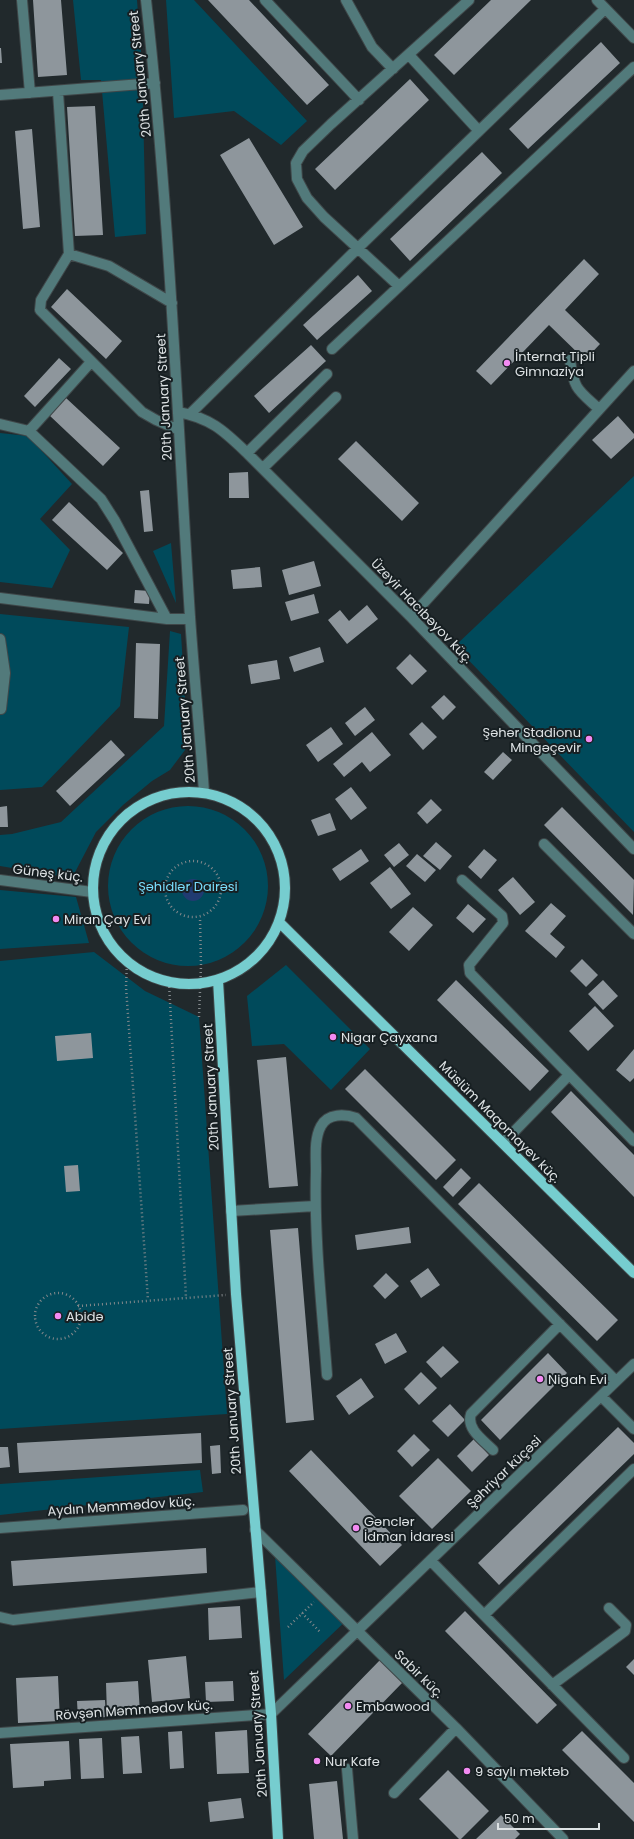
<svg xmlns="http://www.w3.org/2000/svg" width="634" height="1839" font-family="Poppins,sans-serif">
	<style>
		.green { fill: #004a5b }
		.water { fill: #203b71 }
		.building { fill: #8e969c }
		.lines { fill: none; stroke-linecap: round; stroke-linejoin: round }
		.minor-casing { stroke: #3f4749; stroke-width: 12 }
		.major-casing { stroke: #3f4749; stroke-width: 12 }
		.path { stroke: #83898c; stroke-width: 2.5; stroke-dasharray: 1 3; stroke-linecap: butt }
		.minor { stroke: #527a7b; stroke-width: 10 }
		.major { stroke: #76cdcf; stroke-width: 10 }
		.poi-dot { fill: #f38af2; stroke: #171f22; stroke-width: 1.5 }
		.labels { text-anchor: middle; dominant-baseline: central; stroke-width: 4; stroke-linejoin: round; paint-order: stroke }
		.street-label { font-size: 13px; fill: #dde2e4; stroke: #171f22 }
		.poi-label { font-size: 13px; fill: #dde2e4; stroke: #171f22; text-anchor: start }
		.park-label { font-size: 13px; fill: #79ddfb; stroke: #171f22 }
	</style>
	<rect width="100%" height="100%" fill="#21292c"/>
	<path class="green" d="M73,0H137L142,66L146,234L115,237L101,80H81Z
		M166,0H194L307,121L281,145L234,111L174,118Z
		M0,433L28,436L72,484L40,519L70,550L52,588L0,582Z
		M634,476V832L455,646Z
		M171,543L176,603L153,551Z
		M0,614L129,627L120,706L42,787L0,790Z
		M170,631L181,634L187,729L185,750L170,770L152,781L123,805L96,832L72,878L0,866V835L12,834L61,822L164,726Z
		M108 886a80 80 0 1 1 160 0a80 80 0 1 1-160 0Z
		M0,890L76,897L89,943L0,949Z
		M94,952L145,991L199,1017L227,1414L0,1429V961Z
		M286,965L370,1049L331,1090L284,1044L252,1046L247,996Z
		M200,1470L203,1492L0,1515V1484Z
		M274,1542L351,1616L284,1680Z"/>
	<path class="water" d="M182 890a11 11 0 1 1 22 0a11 11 0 1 1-22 0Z"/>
	<path class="building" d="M33,0H61L67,75L38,77Z
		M208,0H249L329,85L307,105Z
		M491,0H531L454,75L434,55Z
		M601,42L620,63L528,149L509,129Z
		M0,48H1L2,63H0Z
		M410,79L429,100L335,190L315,169Z
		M95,106L103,235L75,236L67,107Z
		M32,129L40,227L23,229L15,131Z
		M249,138L303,227L274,245L220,155Z
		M482,152L502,173L410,261L390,239Z
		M584,259L599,274L565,310L600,344L585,360L549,325L491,385L476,371Z
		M358,275L372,291L317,340L303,325Z
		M67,289L122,341L106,359L51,307Z
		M311,345L326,361L269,413L254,396Z
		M59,358L71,369L35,407L24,396Z
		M66,398L120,448L103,466L49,415Z
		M618,416L634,434V438L611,459L592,440Z
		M356,441L419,503L402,521L338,459Z
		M248,472L249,498H229V473Z
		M149,490L153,531L144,532L140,491Z
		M69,502L123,553L107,570L52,520Z
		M314,561L321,586L289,595L282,570Z
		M260,567L262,587L233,589L231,570Z
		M135,590L150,591L149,604L134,603Z
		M314,594L319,613L291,621L285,602Z
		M367,605L378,619L347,644L328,620L340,610L349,621Z
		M136,643L160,644L158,719L134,718Z
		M320,647L324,662L294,672L289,657Z
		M410,654L427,671L412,685L396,668Z
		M277,660L280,679L251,684L248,665Z
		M444,695L456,707L443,720L431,707Z
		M365,707L375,720L355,736L345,723Z
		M422,722L437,737L423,750L409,734Z
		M331,727L343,744L318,762L306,745Z
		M372,732L391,755L370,772L362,762L344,777L333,764Z
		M111,740L125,755L70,806L56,791Z
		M503,752L512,760L493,780L484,772Z
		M351,787L367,808L351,820L335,799Z
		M431,799L442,810L427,824L417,813Z
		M7,806L8,827H0V807Z
		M562,807L634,880L633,915L544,825Z
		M330,813L336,830L318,836L311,820Z
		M436,842L452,856L440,870L423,856Z
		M399,843L409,855L394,867L384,855Z
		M361,849L369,861L340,881L332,869Z
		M484,849L497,860L481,879L468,867Z
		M417,854L436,870L425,882L406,866Z
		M390,867L411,894L391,909L370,883Z
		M513,877L535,902L520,915L498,890Z
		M551,903L566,916L550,934L565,947L556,958L525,931Z
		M468,904L486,919L473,933L456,918Z
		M413,907L433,925L409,951L389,932Z
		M582,959L598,975L586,987L570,971Z
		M456,980L549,1071L530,1091L437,1000Z
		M603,980L618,996L603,1010L588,994Z
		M595,1006L614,1026L588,1051L569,1031Z
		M91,1033L93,1058L57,1061L55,1036Z
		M634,1049V1078L630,1082L616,1070Z
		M286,1057L298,1186L269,1188L257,1060Z
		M365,1069L456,1160L436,1180L345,1089Z
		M571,1091L634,1155V1197L551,1112Z
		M78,1165L80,1191L66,1192L64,1166Z
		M461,1168L471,1178L453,1197L443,1187Z
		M479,1183L618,1320L597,1341L458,1204Z
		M409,1227L411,1243L357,1250L355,1235Z
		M298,1228L314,1420L286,1423L270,1230Z
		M428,1268L440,1285L421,1298L410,1281Z
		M386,1273L399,1286L385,1299L373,1286Z
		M396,1333L407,1352L385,1364L375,1344Z
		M443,1346L459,1362L441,1378L426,1362Z
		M548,1353L567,1373L500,1440L481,1420Z
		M421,1372L437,1388L419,1405L404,1389Z
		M361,1378L374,1397L349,1415L336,1396Z
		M450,1404L465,1420L448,1437L432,1421Z
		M618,1427L634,1443V1454L499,1585L478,1563Z
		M201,1433L202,1463L19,1473L17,1443Z
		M414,1434L430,1450L412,1467L397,1451Z
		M474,1439L489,1455L472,1472L457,1456Z
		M220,1445L221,1473L212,1474L210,1446Z
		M0,1447H8L10,1467L0,1468Z
		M311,1450L402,1545L380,1566L289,1471Z
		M438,1458L471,1491L432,1529L399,1496Z
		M206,1548L207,1573L13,1586L11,1561Z
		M240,1606L242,1638L209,1640L208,1608Z
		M465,1611L557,1705L537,1724L445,1631Z
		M186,1656L190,1698L152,1702L148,1660Z
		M634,1659V1675L626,1667Z
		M380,1660L403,1682L331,1756L308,1734Z
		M58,1676L60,1721L18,1723L16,1678Z
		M138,1681L140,1713L107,1715L106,1683Z
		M233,1681L234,1701L206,1702L205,1682Z
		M105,1700L106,1717L78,1719L77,1701Z
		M247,1730L249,1773L217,1774L215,1732Z
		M182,1731L184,1768L170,1769L168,1732Z
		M582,1731L634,1783V1822L562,1750Z
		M139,1736L142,1773L123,1774L121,1737Z
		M102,1738L104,1778L81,1779L79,1739Z
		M69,1741L71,1779L44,1781V1786L13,1788L10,1744Z
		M448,1770L489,1811L461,1839H459L419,1799Z
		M337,1781L343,1839H314L309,1784Z
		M241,1798L244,1818L210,1822L208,1802Z
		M501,1815L520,1834L515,1839H476Z"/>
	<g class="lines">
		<defs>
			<path id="minor" d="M22,0L30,93
				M146,0C169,205 177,411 190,617C194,676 200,734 204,792
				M265,0L359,100
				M346,0L372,47L393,69
				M597,0L634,38
				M409,55L479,131
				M58,92L69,254L109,266L172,303
				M0,95L155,83
				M69,254L41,300L40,310L142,412L156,420L179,430
				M399,286L324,217L307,198L297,179L296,163L303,151L331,124L469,0
				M332,349L634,67
				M570,360C574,390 578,390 599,409
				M178,412C211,418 224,431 247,453L411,617L634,849
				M190,414L358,248L605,9
				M0,424L29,431L101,499L115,521L167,619
				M29,431L91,362
				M247,453L327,374
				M263,468L336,397
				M0,598L167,619H190
				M411,617L634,371
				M0,639L5,673L1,709
				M544,844L634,934
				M0,880L92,892
				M462,880L502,916L503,923L469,965L470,973L634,1141
				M503,1143L569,1075
				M231,1211L315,1206
				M327,1375C322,1307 314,1239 316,1171C316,1156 314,1139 321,1126C328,1113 345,1114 356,1118L616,1381
				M601,1396L634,1429
				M493,1450C483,1440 466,1429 471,1414L560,1324
				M0,1528L243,1510
				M255,1530L456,1728L563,1839
				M431,1561L624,1758
				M484,1615L634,1469
				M0,1617L13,1620L261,1592
				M552,1685L625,1631L626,1625L609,1608
				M0,1733L271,1714L634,1364
				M347,1769L353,1839
				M394,1793L456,1728"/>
			<path id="major" d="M93 888a96 96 0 1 1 192 0a96 96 0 1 1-192 0Z
				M279,922L634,1273
				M218,980L236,1294L271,1714L278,1839"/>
		</defs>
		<use href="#minor" class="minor-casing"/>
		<use href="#major" class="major-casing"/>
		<path class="path" d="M165 889a28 28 0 1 1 56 0a28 28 0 1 1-56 0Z
			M127,961L126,987L148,1300
			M169,983L186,1298
			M199,1017L201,966L200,917
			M35 1316a23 23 0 1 1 46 0a23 23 0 1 1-46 0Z
			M78,1306L226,1295
			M302,1613L320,1632
			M288,1627L314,1602"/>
		<use href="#minor" class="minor"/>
		<use href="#major" class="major"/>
	</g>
	<g class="poi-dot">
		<circle cx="507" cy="363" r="4"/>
		<circle cx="589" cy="739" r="4"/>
		<circle cx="56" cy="919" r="4"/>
		<circle cx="333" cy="1037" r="4"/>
		<circle cx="58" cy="1316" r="4"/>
		<circle cx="540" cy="1379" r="4"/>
		<circle cx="356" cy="1528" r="4"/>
		<circle cx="348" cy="1706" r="4"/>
		<circle cx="317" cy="1761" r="4"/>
		<circle cx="467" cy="1771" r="4"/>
	</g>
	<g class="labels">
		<g class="street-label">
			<text transform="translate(140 74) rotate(-96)">20th January Street</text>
			<text transform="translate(164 397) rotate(-93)">20th January Street</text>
			<text transform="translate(422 611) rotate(46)">Üzeyir Hacıbəyov küç.</text>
			<text transform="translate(185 720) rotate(-95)">20th January Street</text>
			<text transform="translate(48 873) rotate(7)">Günəş küç.</text>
			<text transform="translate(211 1087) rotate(-93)">20th January Street</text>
			<text transform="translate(500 1122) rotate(45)">Müslüm Maqomayev küç.</text>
			<text transform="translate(232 1411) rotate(-94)">20th January Street</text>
			<text transform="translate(504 1472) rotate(-44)">Şəhriyar küçəsi</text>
			<text transform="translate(121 1506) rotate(-4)">Aydın Məmmədov küç.</text>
			<text transform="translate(419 1674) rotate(44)">Sabir küç.</text>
			<text transform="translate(134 1710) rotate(-4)">Rövşən Məmmədov küç.</text>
			<text transform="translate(258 1734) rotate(-94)">20th January Street</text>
		</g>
		<g class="poi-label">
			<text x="515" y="356">İnternat Tipli<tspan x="515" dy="15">Gimnaziya</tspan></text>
			<text x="581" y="732" text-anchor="end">Şəhər Stadionu<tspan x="581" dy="15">Mingəçevir</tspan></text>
			<text x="64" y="919">Miran Çay Evi</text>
			<text x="341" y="1037">Nigar Çayxana</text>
			<text x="66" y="1316">Abidə</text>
			<text x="548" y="1379">Nigah Evi</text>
			<text x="364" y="1521">Gənclər<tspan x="364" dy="15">İdman İdarəsi</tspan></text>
			<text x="356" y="1706">Embawood</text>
			<text x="325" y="1761">Nur Kafe</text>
			<text x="475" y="1771">9 saylı məktəb</text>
		</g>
		<g class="park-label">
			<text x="188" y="886">Şəhidlər Dairəsi</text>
		</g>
	</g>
	<path d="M498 1823v6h101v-6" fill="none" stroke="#dde2e4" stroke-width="2"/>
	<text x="504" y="1823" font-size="12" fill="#dde2e4" stroke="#171f22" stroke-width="3" paint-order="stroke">50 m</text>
</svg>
